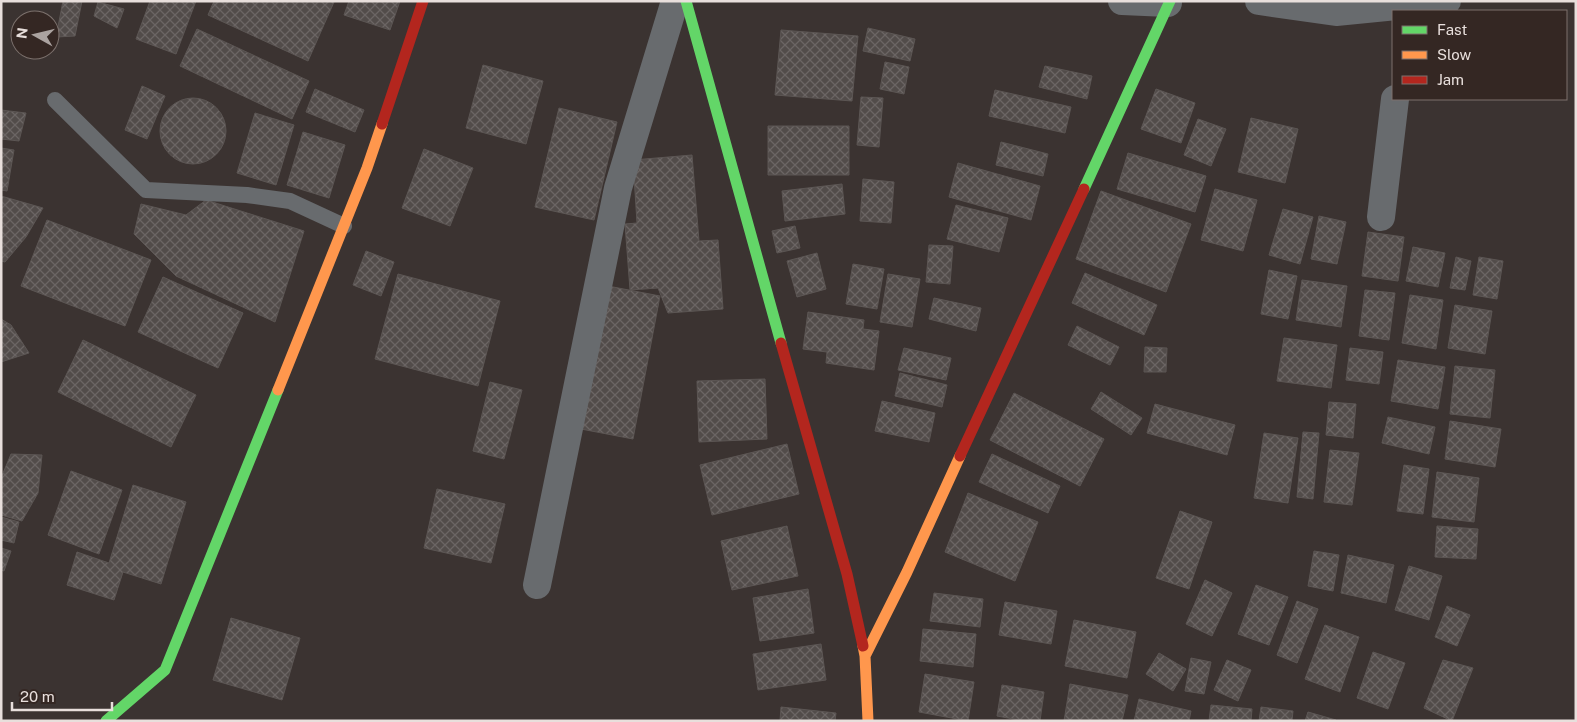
<svg xmlns="http://www.w3.org/2000/svg" width="1577" height="722" font-family="'Public Sans',sans-serif">
	<style>
		.building { fill: url(#building-cross-hatch); stroke: #5c5654 }
		.lines { fill: none; stroke-linecap: round; stroke-linejoin: round }
		.lane { stroke: #686b6e; stroke-width: 16 }
		.street { stroke: #686b6e; stroke-width: 28 }
		.fast { stroke: #63d668; stroke-width: 11 }
		.slow { stroke: #ff974d; stroke-width: 11 }
		.jam { stroke: #b3261e; stroke-width: 11 }
	</style>
	<defs>
		<pattern id="building-cross-hatch" width="8" height="8" patternUnits="userSpaceOnUse" patternTransform="scale(1.25)"><rect width="8" height="8" fill="#524c4a"/><path d="M0 0l8 8M0 8l8-8" fill="none" stroke="#6b6564"/></pattern>
	</defs>
	<rect width="100%" height="100%" fill="#3b3331"/>
	<path class="building" d="M63,1H82L75,36L56,37Z
		M150,1H196L176,54L136,39Z
		M214,1H332L334,2L308,61L208,15Z
		M349,1H400L390,30L344,15Z
		M98,2L124,9L117,28L94,16Z
		M868,28L915,39L910,61L863,51Z
		M197,29L309,81L292,119L180,66Z
		M781,30L858,36L852,101L775,95Z
		M885,62L909,67L904,94L880,89Z
		M483,65L543,81L526,144L466,128Z
		M1045,66L1092,76L1087,99L1039,87Z
		M142,86L165,96L147,139L125,130Z
		M315,89L364,110L355,132L306,112Z
		M1156,89L1195,103L1181,143L1141,129Z
		M995,90L1071,107L1065,133L989,116Z
		M861,97L883,98L879,147L857,145Z
		M160 131a33 33 0 1 1 66 0a33 33 0 1 1-66 0Z
		M559,108L617,122L594,220L535,207Z
		M1,110L26,113L19,141L1,139Z
		M255,113L294,125L276,185L237,173Z
		M1251,118L1298,129L1285,183L1238,172Z
		M1198,119L1226,129L1211,166L1184,155Z
		M768,126H849V175H768Z
		M303,132L345,145L329,198L287,185Z
		M1001,142L1048,154L1043,176L996,165Z
		M1,148L14,150L7,191L1,190Z
		M424,149L473,168L450,226L402,208Z
		M1128,153L1206,176L1195,212L1117,189Z
		M692,155L699,241L718,240L723,309L668,313L658,288L630,290L625,224L637,223L633,160Z
		M958,163L1040,186L1031,220L949,197Z
		M863,179L894,182L891,223L860,221Z
		M842,184L845,214L785,221L782,191Z
		M1215,189L1257,200L1243,251L1201,240Z
		M1101,191L1191,224L1166,292L1076,259Z
		M1,196L43,208L26,237L5,262L1,261Z
		M206,200L304,231L275,322L176,276L134,234L141,204L186,215Z
		M956,205L1008,218L999,252L947,239Z
		M1283,209L1313,217L1300,264L1269,255Z
		M1319,216L1346,222L1337,264L1311,259Z
		M47,220L151,260L125,326L21,286Z
		M795,226L800,248L777,253L772,231Z
		M1368,232L1404,237L1398,281L1362,276Z
		M929,245L953,246L950,284L926,282Z
		M1413,247L1445,253L1438,287L1406,281Z
		M366,251L394,262L381,296L353,285Z
		M817,253L826,289L797,297L787,261Z
		M1456,257L1471,261L1465,290L1450,288Z
		M1479,257L1503,261L1497,299L1473,295Z
		M853,264L884,269L877,309L846,304Z
		M1269,270L1297,276L1288,319L1261,314Z
		M1085,273L1157,305L1144,335L1072,303Z
		M398,274L500,301L478,386L375,359Z
		M888,274L920,279L912,327L880,322Z
		M163,277L243,313L218,368L138,332Z
		M1302,280L1347,286L1341,327L1296,320Z
		M608,286L660,296L633,439L581,429Z
		M1365,290L1395,293L1389,340L1359,336Z
		M1410,295L1443,300L1436,349L1402,343Z
		M934,298L981,308L976,331L929,319Z
		M1455,305L1492,311L1485,354L1448,348Z
		M808,312L864,320L863,329L879,331L874,370L826,363L827,352L803,349Z
		M1,319L11,325L29,353L1,362Z
		M1077,326L1119,347L1110,365L1068,345Z
		M1284,338L1337,345L1331,388L1277,381Z
		M83,340L196,395L171,447L58,392Z
		M1145,347L1167,348L1166,372H1144Z
		M904,348L951,358L946,380L898,370Z
		M1350,348L1383,352L1379,384L1346,380Z
		M1398,360L1445,367L1438,409L1391,401Z
		M1455,366L1495,370L1490,418L1450,414Z
		M900,373L947,385L942,407L895,396Z
		M765,379L767,439L699,442L697,381Z
		M490,382L522,390L504,459L473,451Z
		M1101,392L1142,418L1131,435L1091,409Z
		M1014,393L1104,439L1080,486L990,440Z
		M882,401L935,413L929,442L875,431Z
		M1329,402L1356,404L1353,438L1326,435Z
		M1155,404L1235,425L1227,455L1147,433Z
		M1388,417L1435,427L1429,454L1382,443Z
		M1450,421L1501,429L1495,467L1445,459Z
		M1303,432L1319,433L1313,499L1297,497Z
		M1264,433L1298,438L1288,503L1254,498Z
		M787,444L799,494L712,515L700,465Z
		M1330,450L1359,453L1352,505L1324,502Z
		M11,454L42,455L38,493L22,521L1,515V478Z
		M992,454L1060,486L1048,513L979,482Z
		M1404,465L1429,469L1423,514L1397,511Z
		M71,471L122,490L99,554L48,535Z
		M1437,472L1479,478L1474,522L1432,517Z
		M133,485L186,502L161,584L123,572L114,600L67,585L77,552L109,563Z
		M437,489L505,504L491,563L424,548Z
		M968,493L1038,522L1015,581L945,552Z
		M1180,511L1212,522L1189,589L1156,578Z
		M1,517L19,522L14,543L1,540Z
		M787,526L798,576L732,590L721,541Z
		M1437,526L1478,529L1476,559L1435,557Z
		M1,548L11,551L4,571L1,570Z
		M1314,551L1339,555L1333,591L1308,586Z
		M1348,555L1394,565L1386,603L1341,593Z
		M1409,566L1442,576L1429,620L1395,610Z
		M1205,580L1232,593L1212,636L1186,624Z
		M1256,585L1288,597L1269,645L1238,634Z
		M808,589L814,633L760,641L753,598Z
		M934,593L983,599L980,627L930,621Z
		M1297,601L1318,609L1297,663L1277,655Z
		M1005,602L1057,611L1051,644L999,635Z
		M1447,606L1470,615L1457,646L1435,637Z
		M231,618L300,638L282,700L213,680Z
		M1074,620L1136,632L1127,678L1065,666Z
		M1325,625L1359,637L1340,692L1305,679Z
		M923,629L976,634L973,667L920,661Z
		M821,644L826,680L758,690L753,654Z
		M1373,652L1405,663L1388,709L1357,698Z
		M1159,653L1186,669L1173,691L1146,674Z
		M1191,658L1211,662L1204,694L1185,691Z
		M1227,660L1251,670L1238,701L1214,690Z
		M1443,660L1473,668L1452,721L1424,708Z
		M925,674L974,682L968,721L919,712Z
		M1070,684L1128,695L1122,721H1064Z
		M1002,685L1044,692L1040,721H1024L997,716Z
		M1139,699L1191,711L1189,721H1134Z
		M1211,705L1252,709L1251,721H1209Z
		M781,707L836,713L835,721H780Z
		M1261,707L1293,711L1292,721H1259Z
		M1308,712L1336,720V721H1305Z"/>
	<g class="lines">
		<path class="lane" d="M55,100L146,190L247,195L290,201L344,226"/>
		<path class="street" d="M1122,1L1168,3
			M1259,1L1336,12L1447,1
			M1381,217L1395,99
			M537,585L618,188L675,1"/>
		<path class="fast" d="M686,1L781,343
			M1084,189L1170,1
			M106,721L165,670L278,390"/>
		<path class="slow" d="M278,390L367,168L382,124
			M863,646L865,656L868,721
			M865,656L907,572L960,456"/>
		<path class="jam" d="M382,124L423,1
			M781,343L847,574L863,646
			M960,456L1084,189"/>
	</g>
	<rect width="1577" height="722" fill="none" stroke="#e8dfdc" stroke-width="5"/>
	<rect x="1392" y="10" width="175" height="90" fill="#342723" stroke="#7c716d"/>
	<rect x="1402" y="26" width="25" height="8" fill="#63d668" stroke="#7c716d"/>
	<text x="1437" y="35" font-size="15" fill="#e8dfdc">Fast</text>
	<rect x="1402" y="51" width="25" height="8" fill="#ff974d" stroke="#7c716d"/>
	<text x="1437" y="60" font-size="15" fill="#e8dfdc">Slow</text>
	<rect x="1402" y="76" width="25" height="8" fill="#b3261e" stroke="#7c716d"/>
	<text x="1437" y="85" font-size="15" fill="#e8dfdc">Jam</text>
	<g transform="translate(35 35) rotate(278)"><circle r="24" fill="#342723" stroke="#7c716d"/>
	<path d="M0-4L9 19L0 12L-9 19Z" fill="#aba3a0"/>
	<text y="-8" font-size="14" font-weight="bold" text-anchor="middle" fill="#e8dfdc">N</text>
	</g>
	<path d="M12 702v8h100v-8" fill="none" stroke="#e8dfdc" stroke-width="2.5"/>
	<text x="20" y="702" font-size="15" fill="#e8dfdc" stroke="#342723" stroke-width="4" paint-order="stroke">20 m</text>
</svg>
